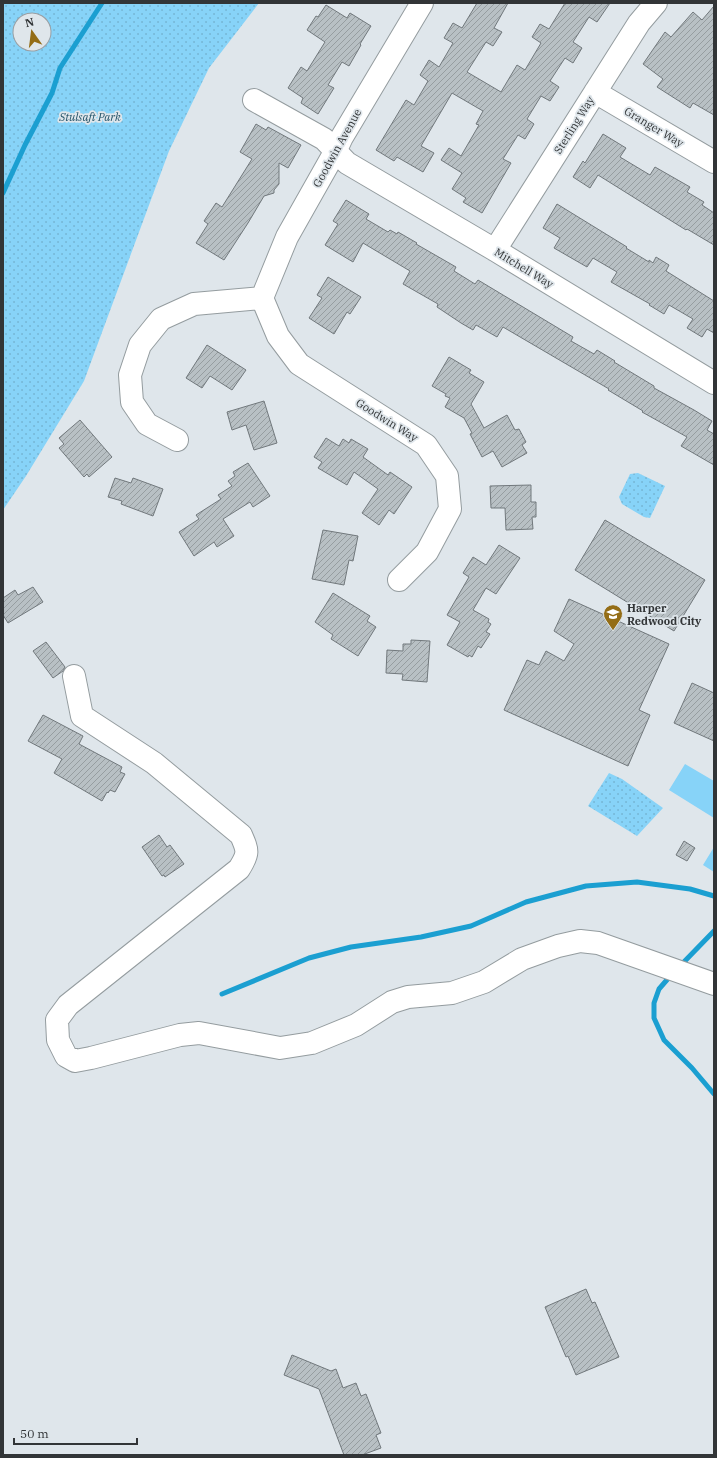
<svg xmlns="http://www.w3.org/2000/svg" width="717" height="1458" font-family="'IBM Plex Serif',serif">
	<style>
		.park { fill: url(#park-dots); fill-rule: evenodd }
		.pitch { fill: #87d3f8 }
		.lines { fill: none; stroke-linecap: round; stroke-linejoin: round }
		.stream { stroke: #1b9fd1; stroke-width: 5 }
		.building { fill: url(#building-hatch); stroke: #71787c }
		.minor-casing { stroke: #949c9f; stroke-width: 24 }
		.minor { stroke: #fff; stroke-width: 22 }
		.labels { text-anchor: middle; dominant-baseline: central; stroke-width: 3.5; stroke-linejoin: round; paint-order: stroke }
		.park-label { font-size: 11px; font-style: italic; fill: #225268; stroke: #dfe6eb }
		.street-label { font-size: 11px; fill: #323537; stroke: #dfe6eb }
		.poi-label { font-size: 11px; font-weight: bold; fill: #323537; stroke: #dfe6eb; text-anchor: start }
	</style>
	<defs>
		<pattern id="park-dots" width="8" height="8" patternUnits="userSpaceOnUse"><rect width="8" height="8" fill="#87d3f8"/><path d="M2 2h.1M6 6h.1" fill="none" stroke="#75b6d5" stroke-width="1.8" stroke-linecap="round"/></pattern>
		<pattern id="building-hatch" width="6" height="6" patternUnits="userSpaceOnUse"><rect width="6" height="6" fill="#b8c0c4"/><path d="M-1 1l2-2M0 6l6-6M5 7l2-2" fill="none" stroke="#969da0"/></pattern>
	</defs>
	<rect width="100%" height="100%" fill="#dfe6eb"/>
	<path class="park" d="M3,3H259L209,68L169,151L84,381L26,476L3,510ZM20,20H44V44H20Z
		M638,473L665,486L650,518L644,517L622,504L619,497L630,474Z
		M609,773L622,779L663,808L637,836L588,806Z"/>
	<path class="pitch" d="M685,764L714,781V818L669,790Z
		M714,847V872L703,865Z"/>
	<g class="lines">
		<path class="stream" d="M3,193L25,145L52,93L60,68L102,3
			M680,966L714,931
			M672,974L659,989L654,1003V1018L664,1040L692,1068L714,1094
			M222,994L309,958L351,947L421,937L471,926L526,902L586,886L637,882L690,889L714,896"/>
	</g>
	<path class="building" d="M477,3H508L494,28L502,32L493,46L486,42L467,72L501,92L517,65L525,70L541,43L532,37L540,24L549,29L565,3H610L597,22L589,17L573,42L582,48L573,63L565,58L550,81L559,87L550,101L541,96L527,119L534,124L525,139L518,135L503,159L511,163L482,213L463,202L466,198L452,189L462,173L441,160L449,148L461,156L479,125L476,124L483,111L452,93L421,146L434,153L423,172L397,157L394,161L376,150L406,100L414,105L428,81L420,75L429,60L439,67L453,43L444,38L453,23L462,28Z
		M326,5L347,18L350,13L371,26L360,44L361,45L349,66L342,62L328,85L334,88L318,114L301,103L303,98L288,88L301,67L307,71L325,42L307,30L316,16L318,17Z
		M714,6V115L693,103L690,108L657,87L663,79L643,64L665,32L671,37L693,12L702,20Z
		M256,124L266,130L268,127L301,145L288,168L279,163V184L274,190V193L264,196L248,223L224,260L196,243L208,224L204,221L216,203L222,207L252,159L240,152Z
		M603,134L626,148L620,157L650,175L655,167L690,187L687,192L704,202L702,205L714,213V245L687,229L686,230L598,175L590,188L573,177L583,161L585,163Z
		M346,200L369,214L366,219L388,232L390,230L397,234L398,232L417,243L416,244L456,267L454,271L475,284L478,280L573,337L571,341L594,354L597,350L615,361L614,362L654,386V388L694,410L712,421L707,430L714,434V465L681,446L687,437L642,412L643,411L608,390L609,389L503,327L497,337L476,325L473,330L461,323L437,307L438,304L403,284L410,271L363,243L353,262L325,245L338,224L333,221Z
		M557,204L627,247L626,248L649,262V260L653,263L656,257L669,265L666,271L714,301V333L707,329L702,337L687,328L693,319L669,305L664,314L649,305L650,304L611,282L617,272L593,258L587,267L554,248L560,238L543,228Z
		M328,277L361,297L350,314L347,312L334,334L309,318L322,298L317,295Z
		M207,345L246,370L232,390L210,376L202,388L186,378Z
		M449,357L471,370L469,373L484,382L471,404L484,428L507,415L515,430L519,429L526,442L522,445L527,453L502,467L493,451L482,457L470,434L472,433L464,418L445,407L450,398L445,396L446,394L432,386Z
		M264,401L277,443L254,450L246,425L232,430L227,412Z
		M80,420L112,457L89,477L87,474L84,477L59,448L64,444L59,438Z
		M326,438L339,446L343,439L349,443L351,439L368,449L363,457L388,475L390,472L412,487L394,514L389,510L379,525L362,513L378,489L354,472L347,485L318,468L322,462L314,457Z
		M248,463L270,496L253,507L250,502L223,519L234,536L217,547L214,542L194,556L179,532L199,519L196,515L221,499L218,495L232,486L228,481L235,476L233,472Z
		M115,478L131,483L133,478L163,489L153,516L121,504L122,501L108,497Z
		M531,485V502H536V517H532L533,529L506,530L505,508H491L490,486Z
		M605,520L705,580L674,631L575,570Z
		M323,530L358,536L353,561L349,560L344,585L312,579Z
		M499,545L520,558L496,594L486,588L473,610L489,619L488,622L491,624L486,632L490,634L481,648L478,646L472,657L469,655L468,657L447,645L460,622L447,615L469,577L463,573L473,557L486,565Z
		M33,587L43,602L8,623L3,615V598L15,590L18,595Z
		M333,593L370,616L367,621L376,627L358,656L331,639L333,635L315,622Z
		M569,599L669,644L639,710L650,715L628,766L504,710L527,660L539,665L546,651L564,661L574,644L554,631Z
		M411,640L430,641L427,682L402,680L403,674L386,673L387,650L403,651V644H411Z
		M46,642L65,667L63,671L53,678L33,651Z
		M692,683L714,693V741L674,723Z
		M43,715L83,736L79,744L122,767L120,772L125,774L115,792L110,790L108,793L107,792L102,801L54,773L62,759L28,741Z
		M159,835L167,847L170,845L184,864L165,877L164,875L162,876L142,847Z
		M684,841L695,848L687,861L676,855Z
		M586,1289L592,1303L595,1302L619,1357L576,1375L568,1356L566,1357L545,1307Z
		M292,1355L331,1371L336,1369L343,1388L356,1383L361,1396L366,1394L381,1433L376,1435L381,1448L362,1455H344L319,1389L284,1375Z"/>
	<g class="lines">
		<defs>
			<path id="minor" d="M595,92L714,162
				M254,100L324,139L347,163L495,250L714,383
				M495,250L639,23L656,3
				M262,298L278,336L299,364L426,445L447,476L450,509L427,552L399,580
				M262,298L287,237L335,152L342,137L422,3
				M177,440L147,424L132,402L130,375L140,345L161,319L194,304L262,298
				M74,676L82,716L154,763L241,835C248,851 249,853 239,869L68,1005L57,1020L58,1040L66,1056L75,1061L91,1058L180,1035L199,1033L280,1048L312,1043L356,1025L392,1002L408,997L452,993L484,982L522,959L558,946L580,941L598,943L714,984"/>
		</defs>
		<use href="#minor" class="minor-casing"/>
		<use href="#minor" class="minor"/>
	</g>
	<defs>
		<symbol id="school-pin" viewBox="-11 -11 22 30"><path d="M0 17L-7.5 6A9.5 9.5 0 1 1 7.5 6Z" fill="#946d16" stroke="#dfe6eb"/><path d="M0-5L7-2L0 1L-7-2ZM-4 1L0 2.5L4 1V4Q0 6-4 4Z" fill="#fff"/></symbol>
	</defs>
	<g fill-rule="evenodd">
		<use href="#school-pin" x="602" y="603" width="22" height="30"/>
	</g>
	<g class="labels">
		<g class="park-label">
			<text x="90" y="117">Stulsaft Park</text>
		</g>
		<g class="street-label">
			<text transform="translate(574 125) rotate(-58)">Sterling Way</text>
			<text transform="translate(654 127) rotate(31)">Granger Way</text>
			<text transform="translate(337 148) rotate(-61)">Goodwin Avenue</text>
			<text transform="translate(524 268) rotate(31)">Mitchell Way</text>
			<text transform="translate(387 420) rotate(32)">Goodwin Way</text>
		</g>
		<g class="poi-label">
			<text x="627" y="608">Harper<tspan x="627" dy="13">Redwood City</tspan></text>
		</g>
	</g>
	<rect width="717" height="1458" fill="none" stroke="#323537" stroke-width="8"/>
	<g transform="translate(32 32) rotate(346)"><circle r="19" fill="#dfe6eb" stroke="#9a9fa3"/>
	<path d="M0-3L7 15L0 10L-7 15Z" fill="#946d16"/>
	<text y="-6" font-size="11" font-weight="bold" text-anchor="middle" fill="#323537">N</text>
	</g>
	<path d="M14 1438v6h123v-6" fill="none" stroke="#323537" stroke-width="2"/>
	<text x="20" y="1438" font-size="12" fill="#323537" stroke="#dfe6eb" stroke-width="3" paint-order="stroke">50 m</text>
</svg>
